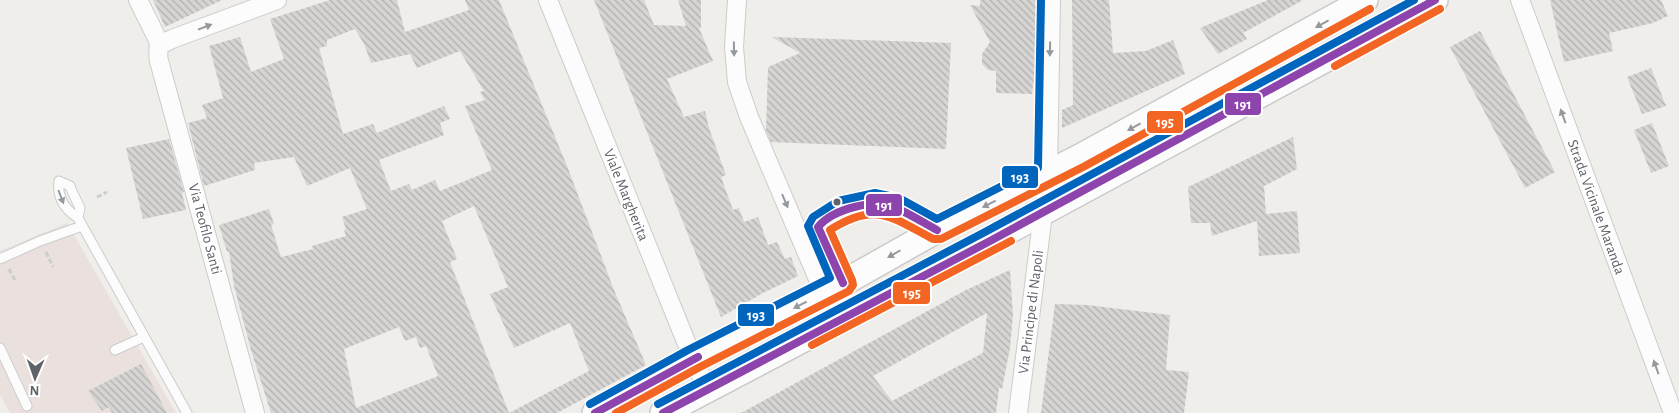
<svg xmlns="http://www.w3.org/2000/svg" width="1679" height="413" font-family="'Alegreya Sans',sans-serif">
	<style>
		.medical { fill: #eae0de }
		.building { fill: url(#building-back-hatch); fill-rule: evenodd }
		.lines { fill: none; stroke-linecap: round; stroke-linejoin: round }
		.lane-casing { stroke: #cbcccc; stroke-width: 11 }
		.street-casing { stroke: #cbcccc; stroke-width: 20 }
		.secondary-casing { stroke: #cacacb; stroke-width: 28 }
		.path { stroke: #cacfcc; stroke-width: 3; stroke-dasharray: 5 2.5; stroke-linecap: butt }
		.lane { stroke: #fdfcfc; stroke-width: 9 }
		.street { stroke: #fdfcfc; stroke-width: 18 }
		.secondary { stroke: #fdfcfc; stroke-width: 25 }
		.bus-1-casing { stroke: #fff; stroke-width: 11 }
		.bus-2-casing { stroke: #fff; stroke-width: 11 }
		.bus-3-casing { stroke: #fff; stroke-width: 11 }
		.bus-1 { stroke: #8e44ad; stroke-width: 8 }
		.bus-2 { stroke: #f26522; stroke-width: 8 }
		.bus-3 { stroke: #0065bd; stroke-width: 8 }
		.oneway { fill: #96999c }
		.bus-dot { fill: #5f6368; stroke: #fff; stroke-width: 2 }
		.labels { text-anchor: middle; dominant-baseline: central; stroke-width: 4; stroke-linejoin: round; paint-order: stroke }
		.street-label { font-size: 15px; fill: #5f6368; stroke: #fff }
		.line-badge { stroke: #fff; stroke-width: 2 }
		.badge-label { font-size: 14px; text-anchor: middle; font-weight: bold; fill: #fff }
	</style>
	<defs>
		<pattern id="building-back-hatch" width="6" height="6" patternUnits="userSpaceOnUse" patternTransform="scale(1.25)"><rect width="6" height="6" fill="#d6d5d3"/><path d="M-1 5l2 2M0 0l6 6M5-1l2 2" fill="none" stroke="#b1b0af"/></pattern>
	</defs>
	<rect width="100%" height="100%" fill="#efeeea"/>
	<path class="medical" d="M67,223L176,413H10L0,394V251Z"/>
	<path class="building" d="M153,0H222L165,27Z
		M330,0H397L405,32L469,10L465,0H499L567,166L614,290L646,365L557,413H509L589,371L570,323L514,348L490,294L508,287L474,206L442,221L457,259L450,262L509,413H271L251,350L234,286L229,251L227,252L219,225L269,209L274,224L271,225L281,257L313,249L312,246L346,236L344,230L346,229L342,217L367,209L350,168L307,186L294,157L254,163L255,170L204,186L188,123L207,118L202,105L223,98L209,46L240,37L251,72L284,59L270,19ZM355,29L364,44L371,63L410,54L417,68L460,51L484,91L480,92L485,100L465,106L492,170L440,191L435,180L412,190L409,184L391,191L379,160L444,135L440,123L450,119L444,106L377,133L373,124L343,134L319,48L327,46V40ZM399,327L405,341L416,337L420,348L426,346L438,376L356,408L344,349Z
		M594,0H644L654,25L686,26L678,0H701V28H699L713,61L667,79L684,117L705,111L709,128L726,175L721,177L733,210L739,208L744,222L758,217L768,245L777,242L785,259L791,257L798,276L763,293L721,317Z
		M980,0H1040V28L1032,94L996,93V71L988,70L982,64V54L990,42L970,5L980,6Z
		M1072,0H1109L1113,53L1146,51L1173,40L1185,74L1062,128V110L1073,105Z
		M1268,0H1303L1243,33L1247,39L1218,54L1200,28Z
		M1550,0H1661L1668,16L1653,23L1609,33L1613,51L1564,62Z
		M1480,31L1555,172L1525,188L1450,47Z
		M772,37L951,43L946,149L771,142L766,131L768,67L800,53Z
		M1651,68L1666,106L1642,114L1627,77Z
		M1652,123L1669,166L1651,173L1634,130Z
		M1293,137L1297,169L1264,186L1266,214L1297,211L1300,253L1259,256L1257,221L1212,236L1210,223H1191L1188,187Z
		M169,139L184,192L182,193L186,210L143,219L126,148Z
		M1010,270L1013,315L1010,348L1002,389L999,388L996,413H741L966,290ZM987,313L983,353L892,401L873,376Z
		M1055,304L1087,305L1170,315L1166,370L1189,372L1184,413H1041Z
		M141,364L167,413H112L109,407L102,411L88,391Z"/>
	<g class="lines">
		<defs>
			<path id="lane" d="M78,218L80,208L71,189L70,186L59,181C57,197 64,209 78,218L187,413
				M0,259L40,241L82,226
				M843,282L818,227L819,225L843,210L876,203L895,207L934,229
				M0,348L27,406
				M115,350L144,337"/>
			<path id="street" d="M138,0L158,40C160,47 157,53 159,61L255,413
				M548,0L693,359L707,388
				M737,0L734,47L737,82L749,117L824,293
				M1520,0L1673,413
				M160,45L172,39L277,0
				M1018,413L1048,174L1051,0"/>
			<path id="secondary" d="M595,413L693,359L843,283L937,230L1080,157L1365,0
				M663,413L990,241L1435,0"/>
		</defs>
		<use href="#lane" class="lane-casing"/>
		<use href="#street" class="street-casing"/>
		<use href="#secondary" class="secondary-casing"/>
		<path class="path" d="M97,197L107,192
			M46,252L53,267
			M9,269L16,282"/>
		<use href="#lane" class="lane"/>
		<use href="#street" class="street"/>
		<use href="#secondary" class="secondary"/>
		<defs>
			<path id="bus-1" d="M843,283L818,227C833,209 874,198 896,208C910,214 924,223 937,230
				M595,413L698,357
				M663,413L990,241L1435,0"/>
			<path id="bus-2" d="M1335,66L1440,9
				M812,345L1011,241
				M616,413L698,368L849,291L853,285L852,280L830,230C876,201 891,217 933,239H941L1085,166L1370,9"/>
			<path id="bus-3" d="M590,404L688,350L830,278L808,226L813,217L838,201L875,193L899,198L937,219L1038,168L1041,0
				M658,404L985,232L1414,0"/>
		</defs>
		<use href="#bus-1" class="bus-1-casing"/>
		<use href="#bus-2" class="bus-2-casing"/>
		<use href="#bus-3" class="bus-3-casing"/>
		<use href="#bus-1" class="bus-1"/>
		<use href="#bus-2" class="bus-2"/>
		<use href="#bus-3" class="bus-3"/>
	</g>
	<defs><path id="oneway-solid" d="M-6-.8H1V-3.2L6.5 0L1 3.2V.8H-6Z" transform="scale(1.25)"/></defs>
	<g class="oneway">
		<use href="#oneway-solid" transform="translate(1322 24) rotate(151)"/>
		<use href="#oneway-solid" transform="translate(205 27) rotate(-21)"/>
		<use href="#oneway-solid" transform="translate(734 49) rotate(89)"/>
		<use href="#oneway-solid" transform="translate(1050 49) rotate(91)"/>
		<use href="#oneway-solid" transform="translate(1563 116) rotate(-110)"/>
		<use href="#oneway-solid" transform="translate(1134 127) rotate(151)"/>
		<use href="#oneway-solid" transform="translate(61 197) rotate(69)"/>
		<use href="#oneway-solid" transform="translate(785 201) rotate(67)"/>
		<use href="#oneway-solid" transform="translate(989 204) rotate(153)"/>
		<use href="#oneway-solid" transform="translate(894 254) rotate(150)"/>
		<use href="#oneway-solid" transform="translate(800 305) rotate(153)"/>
		<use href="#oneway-solid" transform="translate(1656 367) rotate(-110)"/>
	</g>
	<circle class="bus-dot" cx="837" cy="202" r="4.5"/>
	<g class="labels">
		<g class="street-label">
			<text transform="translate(626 195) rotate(68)">Viale Margherita</text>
			<text transform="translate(1596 207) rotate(70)">Strada Vicinale Maranda</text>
			<text transform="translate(205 229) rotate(75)">Via Teofilo Santi</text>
			<text transform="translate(1031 312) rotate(-83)">Via Principe di Napoli</text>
		</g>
	</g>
	<g class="line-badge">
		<rect x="1224" y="92" width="38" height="24" rx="5" fill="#8e44ad"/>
		<rect x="1146" y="110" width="38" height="24" rx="5" fill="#f26522"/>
		<rect x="1001" y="165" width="38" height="24" rx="5" fill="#0065bd"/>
		<rect x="865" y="193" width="38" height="24" rx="5" fill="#8e44ad"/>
		<rect x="892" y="281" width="39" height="24" rx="5" fill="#f26522"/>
		<rect x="737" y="303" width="38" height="24" rx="5" fill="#0065bd"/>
	</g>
	<g class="badge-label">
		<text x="1243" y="109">191</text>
		<text x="1165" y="127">195</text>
		<text x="1020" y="182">193</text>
		<text x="884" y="210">191</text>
		<text x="912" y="298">195</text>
		<text x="756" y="320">193</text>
	</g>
	<g transform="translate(35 378) rotate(182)" stroke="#ffffff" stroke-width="4" paint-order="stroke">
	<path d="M0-4L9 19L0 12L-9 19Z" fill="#5f6368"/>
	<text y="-8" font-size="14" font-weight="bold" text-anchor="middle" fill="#5f6368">N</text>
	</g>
</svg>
